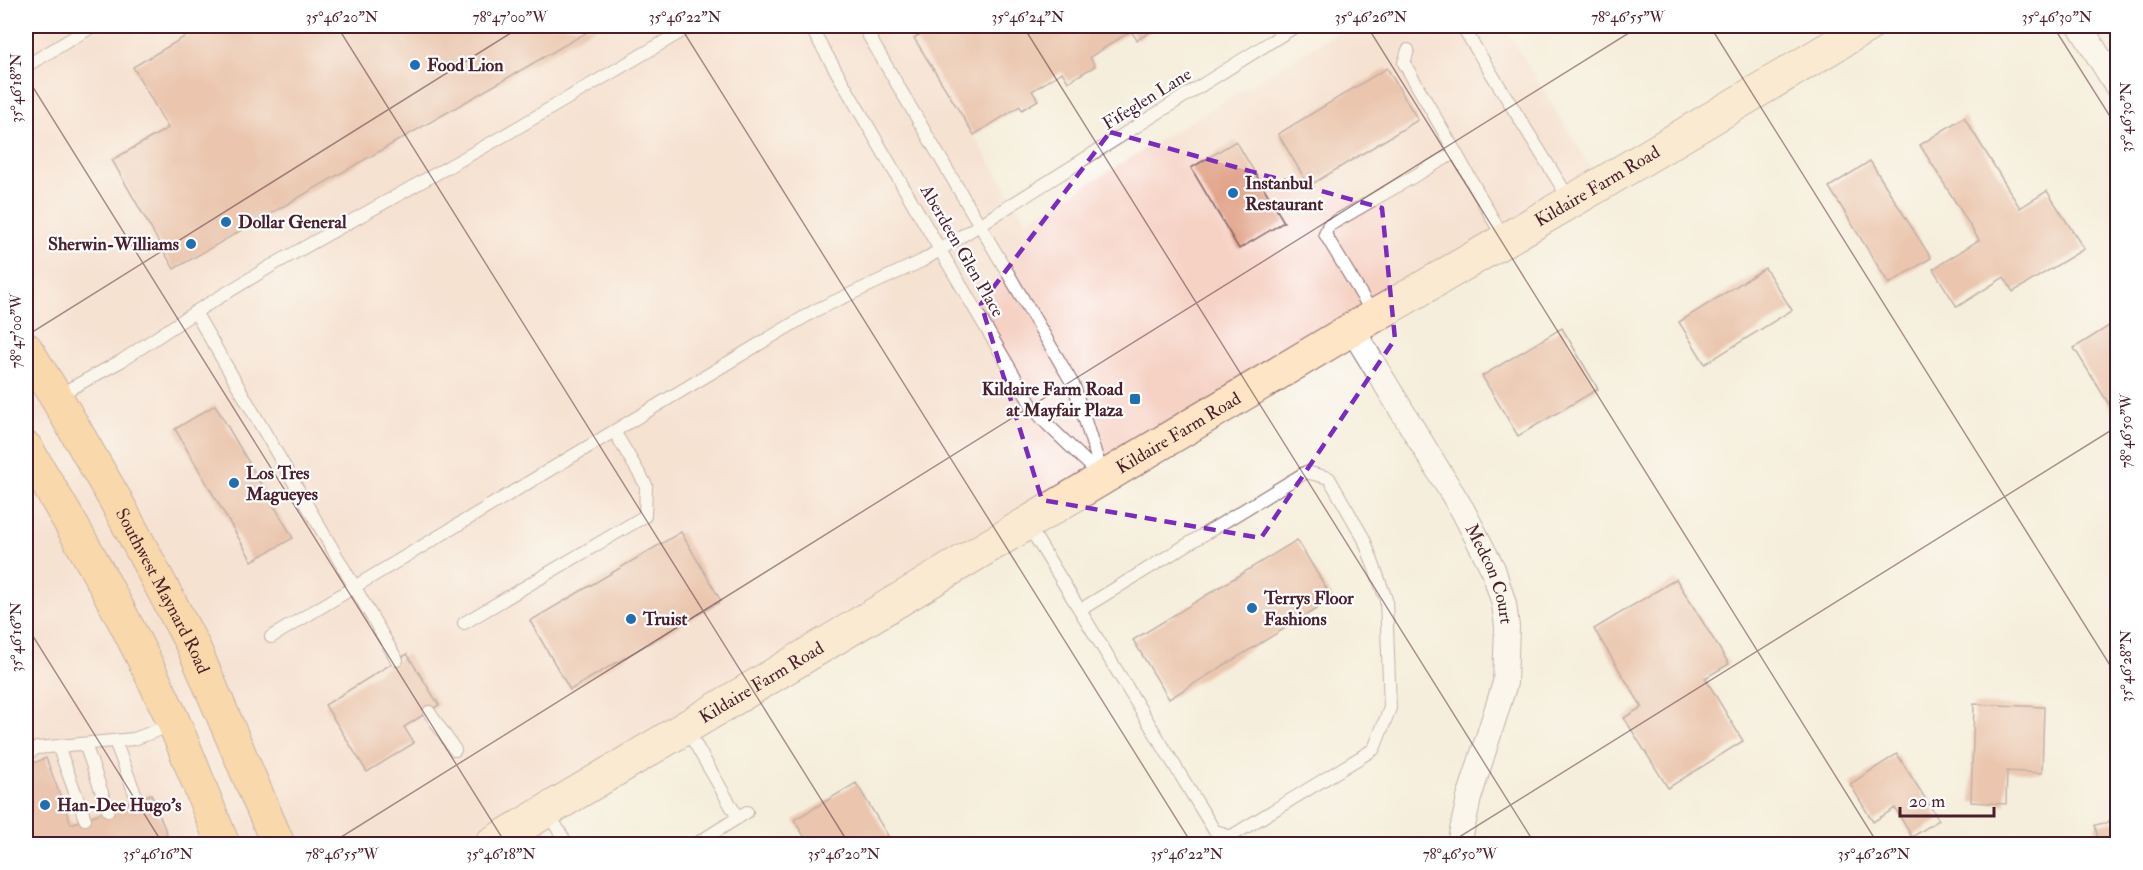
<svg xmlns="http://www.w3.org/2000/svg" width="2143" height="870" font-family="'IM FELL Double Pica',serif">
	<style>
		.built { fill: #f6d2c4 }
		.building { fill: #dd9374 }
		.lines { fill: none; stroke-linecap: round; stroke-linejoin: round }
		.lane-casing { stroke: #866769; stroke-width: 14 }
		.street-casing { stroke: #866769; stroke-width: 26 }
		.secondary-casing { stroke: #866769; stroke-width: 35 }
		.primary-casing { stroke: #866769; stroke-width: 35 }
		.lane { stroke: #fff; stroke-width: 12 }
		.street { stroke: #fff; stroke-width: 24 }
		.secondary { stroke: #fee5c5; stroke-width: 33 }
		.primary { stroke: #fcbd6f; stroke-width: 33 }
		.marked { fill: none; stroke: #7b2cbf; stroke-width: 4.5; stroke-dasharray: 12 8; stroke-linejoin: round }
		.ticks { fill: none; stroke: #4a1f2b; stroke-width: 1.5; stroke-opacity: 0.45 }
		.poi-dot { fill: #1f6fb2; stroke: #fff; stroke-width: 2 }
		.labels { text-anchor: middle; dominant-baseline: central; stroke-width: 4.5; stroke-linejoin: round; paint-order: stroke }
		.poi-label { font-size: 18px; font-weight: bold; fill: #4a1f2b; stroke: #fff; text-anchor: start }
		.street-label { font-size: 18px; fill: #4a1f2b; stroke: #fff }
		.neatline { fill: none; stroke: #4a1f2b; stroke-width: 2 }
		.ticks-label { font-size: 15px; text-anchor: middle; fill: #4a1f2b }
	</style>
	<rect width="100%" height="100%" fill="#fff"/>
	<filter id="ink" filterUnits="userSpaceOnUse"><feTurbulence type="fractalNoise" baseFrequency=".0167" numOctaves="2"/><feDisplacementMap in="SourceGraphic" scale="12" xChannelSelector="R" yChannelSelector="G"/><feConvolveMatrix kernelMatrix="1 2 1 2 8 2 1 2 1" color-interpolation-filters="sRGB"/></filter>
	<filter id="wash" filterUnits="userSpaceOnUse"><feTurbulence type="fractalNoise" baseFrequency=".008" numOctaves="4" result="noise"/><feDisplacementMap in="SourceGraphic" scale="24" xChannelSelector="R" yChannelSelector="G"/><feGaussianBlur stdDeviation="1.35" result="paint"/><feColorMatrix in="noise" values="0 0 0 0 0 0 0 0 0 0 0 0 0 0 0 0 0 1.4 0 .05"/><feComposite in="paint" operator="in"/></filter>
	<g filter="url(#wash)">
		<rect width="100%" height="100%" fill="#f6eedc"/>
		<path class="built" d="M26,26H906L1027,221L1347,26H1504L1601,184L491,844H26Z"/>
		<g id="blocks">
			<path class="building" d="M203,26H598L174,269L112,160L168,128L133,67Z
				M934,26H1160L1137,40L1131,31L1090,57L1095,66L1068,82L1062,72L1032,91L1038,100L1022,110L1020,106L974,135L914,38Z
				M1387,68L1418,120L1309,186L1278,134Z
				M1964,117L2020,208L2047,191L2084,249L2013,292L2004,277L1957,307L1933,269L1979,240L1920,145Z
				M1236,141L1284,222L1239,249L1191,168Z
				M1870,161L1931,258L1889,284L1829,187Z
				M1765,268L1792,310L1705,364L1679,322Z
				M2112,324L2118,333V419L2074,348Z
				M1562,328L1598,389L1518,436L1482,376Z
				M215,405L293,538L252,561L175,429Z
				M681,532L721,601L570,690L530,621Z
				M1297,540L1333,599L1169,699L1133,640Z
				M1676,579L1729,664L1705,678L1743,741L1668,788L1624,718L1642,707L1594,629Z
				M407,654L439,705L404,727L414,743L367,772L325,705Z
				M1974,704L2044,707L2042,773L2007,771L2006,804L1971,802Z
				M1897,754L1939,820L1912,837L1895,808L1873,822L1850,784Z
				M46,758L71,824L151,794L171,844H26V766Z
				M856,783L893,844H809L794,820Z
				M2118,820V844H2099L2095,825Z"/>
		</g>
	</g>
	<g filter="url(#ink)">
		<use href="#blocks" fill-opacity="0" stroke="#866769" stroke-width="1.5"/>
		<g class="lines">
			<defs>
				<path id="lane" d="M810,26L940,250L1034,409L1047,424L1102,477
					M863,26L1074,386L1103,477
					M1462,26L1570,200
					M1408,50L1404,63L1456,153
					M26,66L93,26
					M195,312L397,660
					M1373,314L1325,234L1328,226L1449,156L1456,153L1504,239
					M57,396L121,361L195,312L271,266L498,139L691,26
					M1028,525L1214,830L1230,837L1374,749L1390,708L1386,599L1364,539L1329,478L1306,472L1080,610
					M464,623L645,516L646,485L614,431
					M271,637L816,310L922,261L1296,26
					M429,712L455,750
					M686,728L738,818
					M115,741L137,799
					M85,744L108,810
					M58,746L85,819
					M26,754L37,748L134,739L172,725
					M548,813L567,844
					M696,844L747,812"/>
				<g id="street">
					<path d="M2080,26L2118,88"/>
					<path id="s1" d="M1352,329L1463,511L1493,569L1504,604L1507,627L1505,683L1469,798L1459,844"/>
				</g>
				<g id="secondary">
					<path id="s2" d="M491,844L1352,329L1601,184L1867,26"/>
				</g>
				<g id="primary">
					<path id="s3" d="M26,349L56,397L116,501L194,648L278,844"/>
					<path d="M26,448C76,530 123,614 164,701C186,747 203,797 223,844"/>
				</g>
			</defs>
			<use href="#lane" class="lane-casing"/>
			<use href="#street" class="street-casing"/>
			<use href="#secondary" class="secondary-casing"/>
			<use href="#primary" class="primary-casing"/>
			<use href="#lane" class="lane"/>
			<use href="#street" class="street"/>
			<use href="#secondary" class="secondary"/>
			<use href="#primary" class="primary"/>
		</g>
	</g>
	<path d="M0 0H2143V870H0ZM1110,132L1382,208L1395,339L1261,538L1042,500L981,304Z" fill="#f6eedc" fill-opacity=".55" fill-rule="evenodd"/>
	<path class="marked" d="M1110,132L1382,208L1395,339L1261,538L1042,500L981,304Z"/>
	<path class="ticks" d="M337,26L849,844M680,26L1192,844M1023,26L1535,844M1367,26L1878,844M1710,26L2118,678M2053,26L2118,129M26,76L506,844M26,336L522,26M26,625L163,844M330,844L1640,26M1448,844L2118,426"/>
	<g class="poi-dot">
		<circle cx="415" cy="65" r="6"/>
		<circle cx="1233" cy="193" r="6"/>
		<circle cx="226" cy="222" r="6"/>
		<circle cx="191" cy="244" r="6"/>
		<rect x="1129" y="393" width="12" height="12" rx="3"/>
		<circle cx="234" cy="483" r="6"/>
		<circle cx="1252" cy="608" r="6"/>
		<circle cx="631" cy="619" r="6"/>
		<circle cx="45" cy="805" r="6"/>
	</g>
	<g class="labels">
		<g class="poi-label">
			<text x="427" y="65">Food Lion</text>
			<text x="1245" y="183">Instanbul<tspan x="1245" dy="21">Restaurant</tspan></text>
			<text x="238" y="222">Dollar General</text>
			<text x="179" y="244" text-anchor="end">Sherwin-Williams</text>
			<text x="1123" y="389" text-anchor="end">Kildaire Farm Road<tspan x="1123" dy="21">at Mayfair Plaza</tspan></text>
			<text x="246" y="473">Los Tres<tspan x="246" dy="21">Magueyes</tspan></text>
			<text x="1264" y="598">Terrys Floor<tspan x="1264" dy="21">Fashions</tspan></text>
			<text x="643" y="619">Truist</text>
			<text x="57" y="805">Han-Dee Hugo's</text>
		</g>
		<g class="street-label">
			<text transform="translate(1147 99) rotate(-32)">Fifeglen Lane</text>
			<text stroke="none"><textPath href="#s2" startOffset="1287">Kildaire Farm Road</textPath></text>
			<text transform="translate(962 251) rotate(60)">Aberdeen Glen Place</text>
			<text stroke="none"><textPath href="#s2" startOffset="801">Kildaire Farm Road</textPath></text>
			<text stroke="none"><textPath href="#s1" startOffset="282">Medcon Court</textPath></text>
			<text stroke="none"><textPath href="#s3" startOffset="278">Southwest Maynard Road</textPath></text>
			<text stroke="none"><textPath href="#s2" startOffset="315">Kildaire Farm Road</textPath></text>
		</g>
	</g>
	<rect width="2143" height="870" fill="none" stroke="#fff" stroke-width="66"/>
	<path d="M1900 807v9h94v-9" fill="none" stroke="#4a1f2b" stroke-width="3"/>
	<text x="1909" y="807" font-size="18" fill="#4a1f2b" stroke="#ffffff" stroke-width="4.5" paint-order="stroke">20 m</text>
	<rect x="33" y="33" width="2077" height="804" class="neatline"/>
	<g class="ticks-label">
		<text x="342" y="22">35°46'20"N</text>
		<text x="510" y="22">78°47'00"W</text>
		<text x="685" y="22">35°46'22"N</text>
		<text x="1028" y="22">35°46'24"N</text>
		<text x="1371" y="22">35°46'26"N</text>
		<text x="1628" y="22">78°46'55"W</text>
		<text x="2057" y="22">35°46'30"N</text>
		<text transform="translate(16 88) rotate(-90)" y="5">35°46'18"N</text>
		<text transform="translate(2126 117) rotate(-90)" y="5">35°46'30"N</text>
		<text transform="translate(16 331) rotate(-90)" y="5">78°47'00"W</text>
		<text transform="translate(2126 431) rotate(-90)" y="5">78°46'50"W</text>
		<text transform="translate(16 637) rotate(-90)" y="5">35°46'16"N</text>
		<text transform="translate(2126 666) rotate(-90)" y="5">35°46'28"N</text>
		<text x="158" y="859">35°46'16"N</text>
		<text x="342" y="859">78°46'55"W</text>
		<text x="501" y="859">35°46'18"N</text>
		<text x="844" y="859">35°46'20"N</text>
		<text x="1187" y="859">35°46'22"N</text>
		<text x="1460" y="859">78°46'50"W</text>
		<text x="1874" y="859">35°46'26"N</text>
	</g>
</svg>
